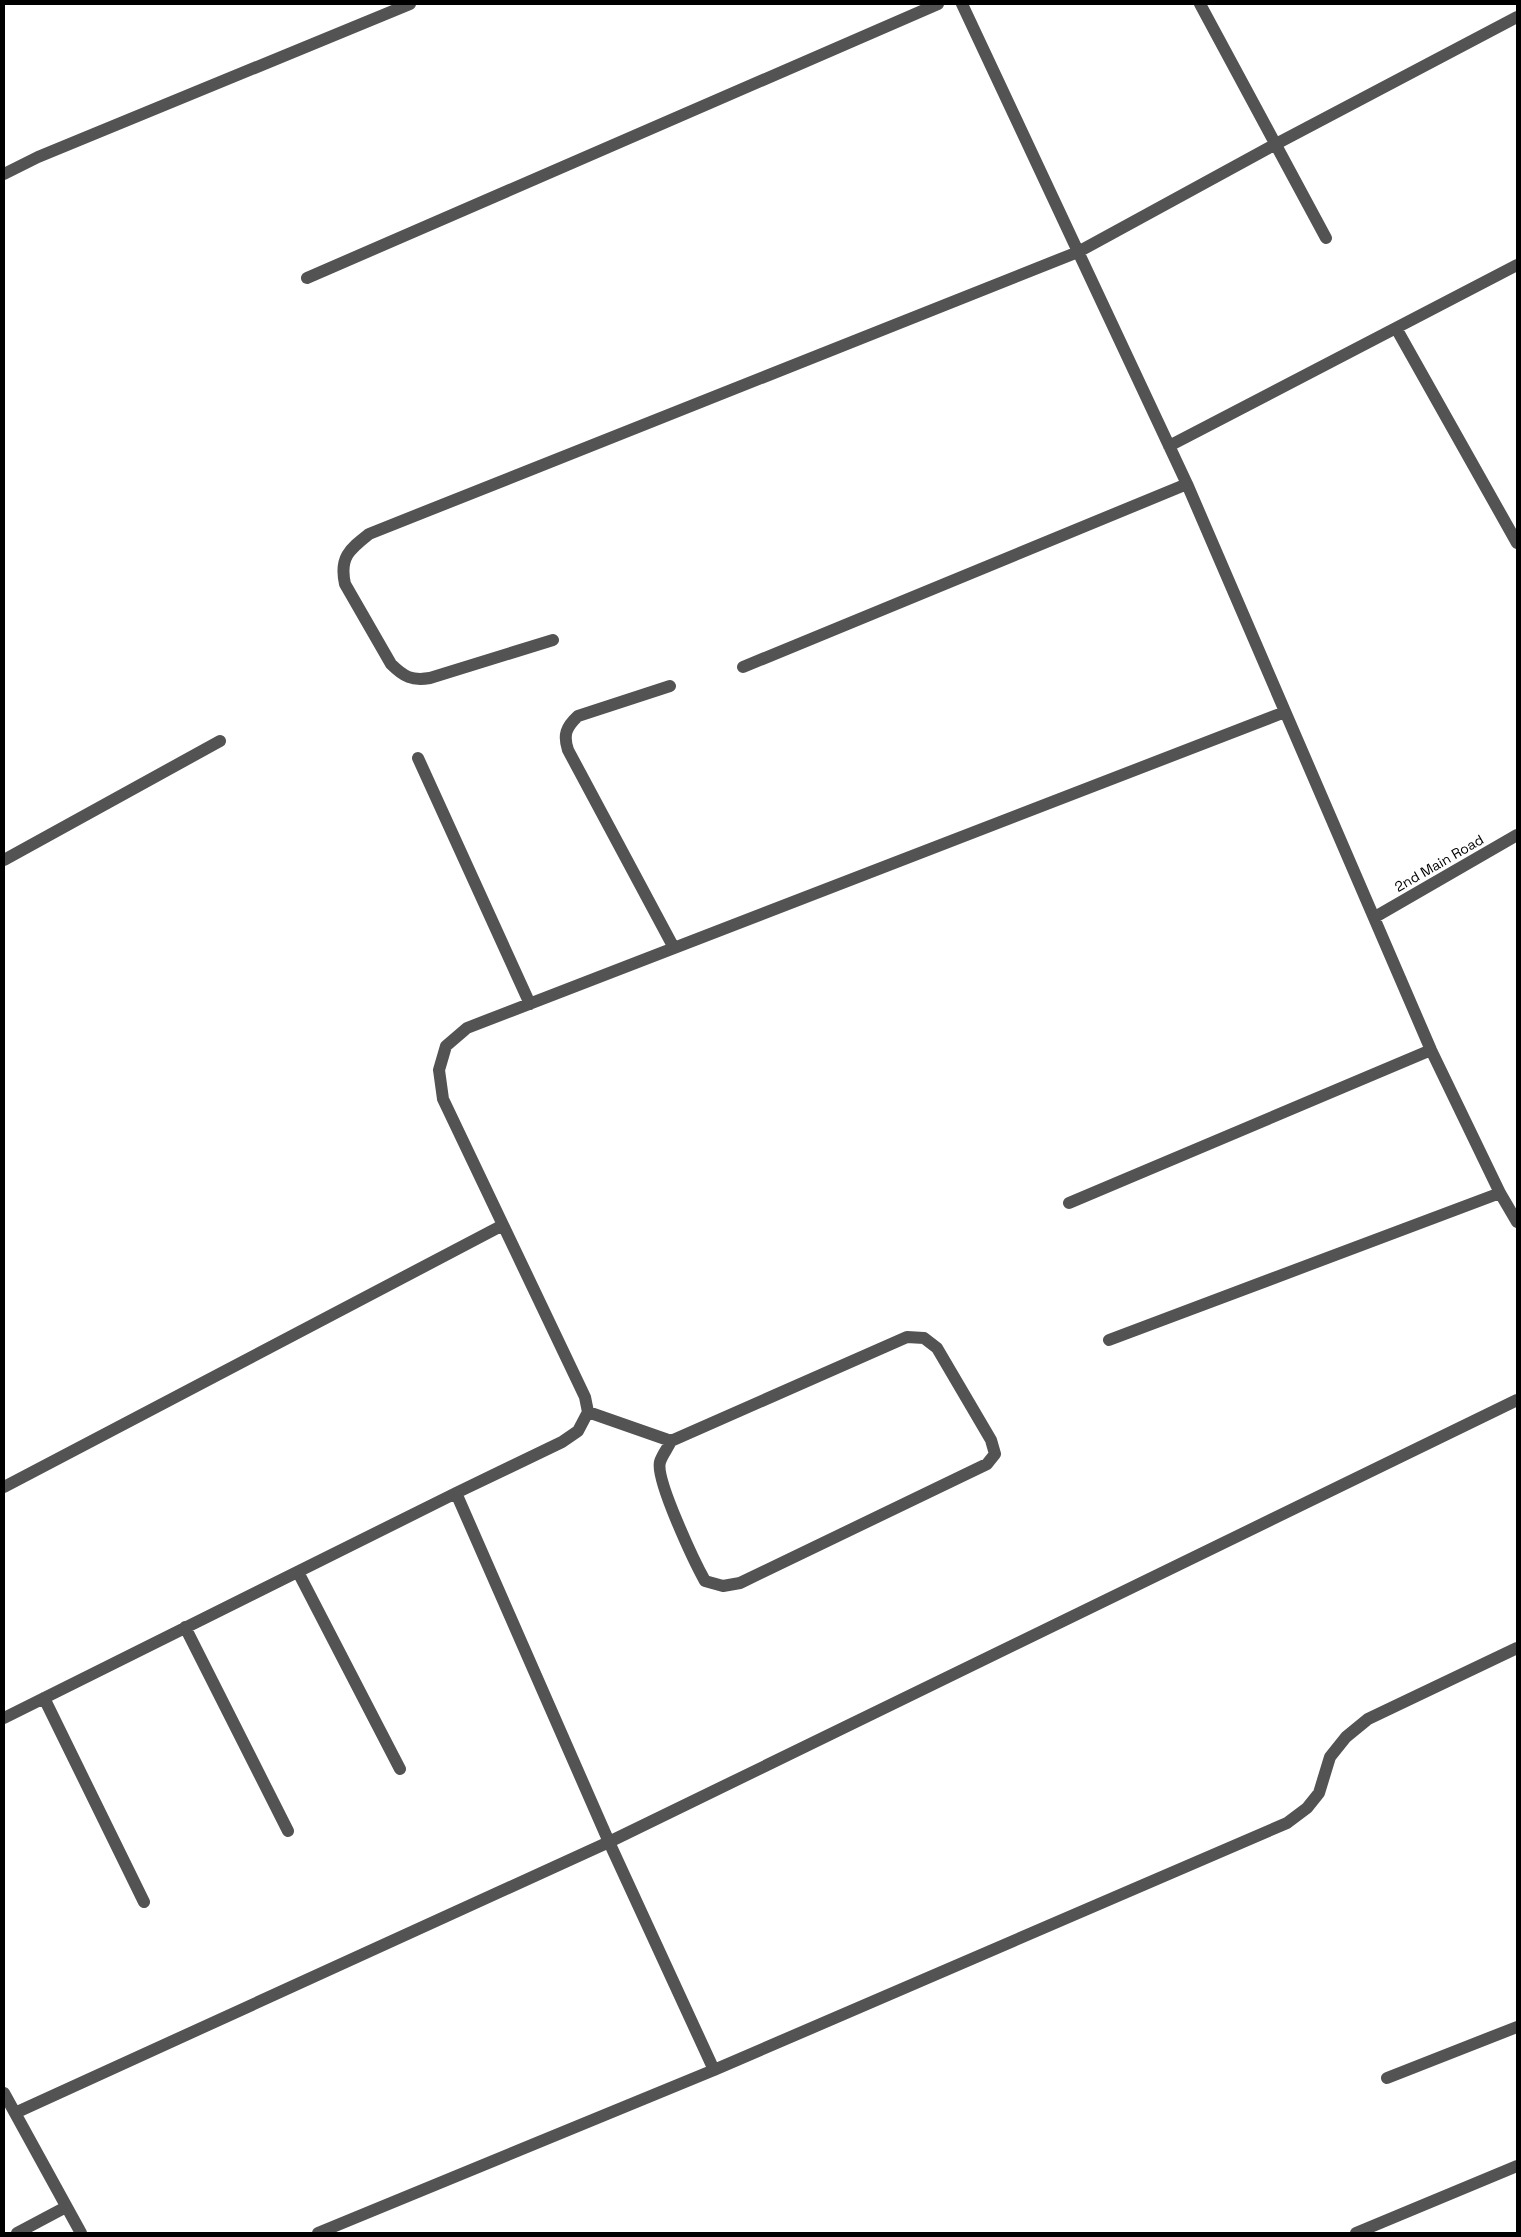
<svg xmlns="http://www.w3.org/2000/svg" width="1521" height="2237" font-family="'Space Grotesk',sans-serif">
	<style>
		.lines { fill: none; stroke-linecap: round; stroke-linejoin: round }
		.minor { stroke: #535353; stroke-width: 12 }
		.labels { text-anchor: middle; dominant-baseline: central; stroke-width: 4.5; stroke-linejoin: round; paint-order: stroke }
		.street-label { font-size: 14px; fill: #000; stroke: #fff }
	</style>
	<rect width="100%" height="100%" fill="#fff"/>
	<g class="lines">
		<path class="minor" d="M962,4L1187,484L1431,1050L1500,1193L1517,1222
			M1200,4L1326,238
			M4,174L38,157L410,4
			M307,278L938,4
			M1396,328L1517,543
			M1169,446L1517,265
			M553,640L430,678C412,681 404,677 391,664L345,584C339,557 350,549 369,534L1078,252L1276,144L1517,17
			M743,667L1187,484
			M670,686L578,716C566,727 563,735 568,750L674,948
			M418,758L530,1004
			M4,860L220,741
			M1375,917L1517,835
			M1069,1203L1431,1050
			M1109,1340L1500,1193
			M588,1412L671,1441C668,1448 662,1455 660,1462C655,1479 695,1563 705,1581L723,1586L740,1583L987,1464L995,1454L991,1440L937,1348L924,1338L907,1337L671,1441
			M4,1487L503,1225
			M456,1493L609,1842L1517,1400
			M298,1572L400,1769
			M185,1627L288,1831
			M44,1698L144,1902
			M4,1718L456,1493L562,1442L578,1431L588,1412L585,1397L443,1099L439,1070L446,1046L467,1028L1285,712
			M714,2070L1287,1823L1307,1808L1319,1793L1330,1757L1346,1737L1368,1719L1517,1648
			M1387,2078L1517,2027
			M4,2093L81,2233
			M15,2113L609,1842L714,2070L318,2233
			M17,2233L66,2207
			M1356,2233L1517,2166"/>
	</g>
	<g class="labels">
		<g class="street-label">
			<text transform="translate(1439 863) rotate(-30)">2nd Main Road</text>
		</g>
	</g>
	<rect width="1521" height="2237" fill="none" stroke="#000000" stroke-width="10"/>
</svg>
